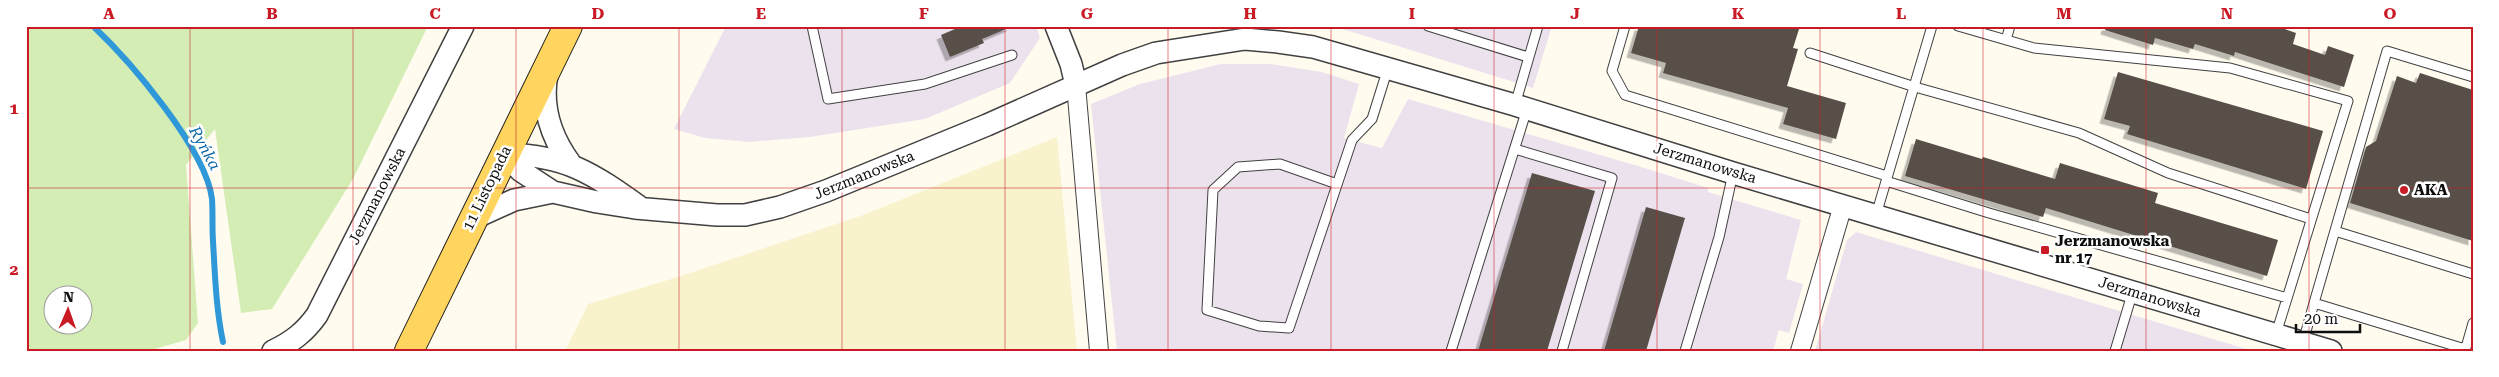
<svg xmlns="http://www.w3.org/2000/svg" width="2499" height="377" font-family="'Roboto Serif',serif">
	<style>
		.industrial { fill: #ece2ed }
		.farmland { fill: #f8f3cc }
		.green { fill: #d3edb5; fill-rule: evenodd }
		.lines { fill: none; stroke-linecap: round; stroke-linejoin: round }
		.stream { stroke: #2f98d9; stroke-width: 6 }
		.building { fill: #584f49; filter: url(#shadow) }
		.service-casing { stroke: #414141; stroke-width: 11 }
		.minor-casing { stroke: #414141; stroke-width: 20 }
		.tertiary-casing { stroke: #414141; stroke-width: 24 }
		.primary-casing { stroke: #1f1f1f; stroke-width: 30 }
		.service { stroke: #fff; stroke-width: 9 }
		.minor { stroke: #fff; stroke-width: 18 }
		.tertiary { stroke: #fff; stroke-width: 21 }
		.primary { stroke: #ffd55f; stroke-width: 28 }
		.grid { fill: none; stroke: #ca1a25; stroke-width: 1; stroke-opacity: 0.55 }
		.poi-dot { fill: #ca1a25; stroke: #fff; stroke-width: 2 }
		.labels { text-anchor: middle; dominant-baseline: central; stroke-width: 5; stroke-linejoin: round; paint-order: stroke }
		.street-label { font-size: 15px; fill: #0e0e0e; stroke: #fff }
		.poi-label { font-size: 15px; font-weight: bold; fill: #0e0e0e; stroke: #fff; text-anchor: start }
		.water-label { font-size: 16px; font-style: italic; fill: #0c68ab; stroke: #fff }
		.neatline { fill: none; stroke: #ca1a25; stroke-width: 2 }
		.grid-label { font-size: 16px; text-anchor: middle; font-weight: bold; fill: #ca1a25 }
	</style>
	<defs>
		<filter id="shadow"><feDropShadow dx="-4.5" dy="4.5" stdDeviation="0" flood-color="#0004"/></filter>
	</defs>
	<rect width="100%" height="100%" fill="#fffcef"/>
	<path class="industrial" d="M726,26H1036L1040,38L1010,83L925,119L810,137L749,142L705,138L674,129Z
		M1333,26H1552L1533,88Z
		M1221,64H1271L1322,72L1359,84L1344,138L1382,148L1408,99L1638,166L1708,188V192L1801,220L1786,279L1803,284L1789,333L1779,330L1773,351H1117L1091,104L1140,84Z
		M1856,232L2253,351H1815L1847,240Z"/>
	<path class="farmland" d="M1057,137L1077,351H565L588,304L678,277L863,215Z"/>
	<path class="green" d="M26,26H428L353,179L272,309L241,313L215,129L186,165L198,323L186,340L148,351H26ZM52,294H82V324H52Z"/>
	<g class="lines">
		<path class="stream" d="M93,26C130,61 206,149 212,199C213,213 212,227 213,241C215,275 216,309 223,342"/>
	</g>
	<path class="building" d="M962,26H1011V27L982,39L984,43L950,57L941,35Z
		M1639,26H1800L1793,48L1798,49L1787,86L1846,103L1836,139L1783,124L1788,108L1663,73L1666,63L1631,53Z
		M2106,26H2276L2296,33L2293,44L2325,55L2328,46L2354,55L2344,87L2235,52L2234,56L2195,44L2193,49L2155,38L2153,45L2105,30Z
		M2118,72L2323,131L2306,189L2127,134L2130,126L2104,119Z
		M2420,73L2473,90V241L2350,203L2366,147L2376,141L2397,76L2416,83Z
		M1916,139L1982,159L1983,157L2055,179L2060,163L2158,193L2155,203L2278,240L2267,276L2046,208L2043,217L1905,176Z
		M1532,173L1595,191L1547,351H1478Z
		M1646,207L1685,218L1646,351H1604Z"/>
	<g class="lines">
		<defs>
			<path id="service" d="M812,26L828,99L925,84L1012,55
				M1428,26L1528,57
				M1625,26L1612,71L1625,95L1887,176
				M1958,26L2034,48L2230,68L2348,101L2276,334
				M2006,40L2010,26
				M1810,53L1915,87L2079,133L2168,173L2311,219
				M1515,105L1538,26
				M1515,149L1612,178L1562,351
				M1886,181L1989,213L2287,298
				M1337,184L1280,164L1238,167L1213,190L1207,310L1259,326L1289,328L1352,140L1372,119L1388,68
				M1876,215L1932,26
				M2335,231L2473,274
				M2303,342L2314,303
				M2465,349L2314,303L2387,51L2473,77
				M1451,351L1527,109
				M1685,351L1719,237L1733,173
				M2115,351L2133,291
				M2465,351L2473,323"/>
			<path id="minor" d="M1076,85L1099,351
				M1800,351L1843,205"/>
			<path id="tertiary" d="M1056,26L1071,64L1076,85
				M547,74C541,106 551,137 570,163
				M504,154L521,171L553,192L597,202L635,208L717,215H745L780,207L826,191L987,125L1122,65L1156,53L1245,39L1278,42L1313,47L1515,105L1733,173L2331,351
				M504,154C566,155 592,173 641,208
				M472,219L514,200L553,192
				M273,351C292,342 305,332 317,315L463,26"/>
			<path id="primary" d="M409,351L568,26"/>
		</defs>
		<use href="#service" class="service-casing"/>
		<use href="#minor" class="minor-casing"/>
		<use href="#tertiary" class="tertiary-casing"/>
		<use href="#primary" class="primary-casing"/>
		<use href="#service" class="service"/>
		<use href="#minor" class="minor"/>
		<use href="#tertiary" class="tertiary"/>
		<use href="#primary" class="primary"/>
	</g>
	<path class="grid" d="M190,26V351M353,26V351M516,26V351M679,26V351M842,26V351M1005,26V351M1168,26V351M1331,26V351M1494,26V351M1657,26V351M1820,26V351M1983,26V351M2146,26V351M2309,26V351M26,188H2473"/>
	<g class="poi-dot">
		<circle cx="2404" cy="190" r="5"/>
		<rect x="2040" y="245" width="10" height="10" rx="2.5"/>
	</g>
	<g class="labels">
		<g class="street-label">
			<text transform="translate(1705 163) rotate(17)">Jerzmanowska</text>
			<text transform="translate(864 175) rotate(-22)">Jerzmanowska</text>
			<text transform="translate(487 188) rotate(-64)">11 Listopada</text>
			<text transform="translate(377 196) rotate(-63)">Jerzmanowska</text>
			<text transform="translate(2150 297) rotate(17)">Jerzmanowska</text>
		</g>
		<g class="poi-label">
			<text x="2414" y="190">AKA</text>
			<text x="2055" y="241">Jerzmanowska<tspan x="2055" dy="17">nr 17</tspan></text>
		</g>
		<g class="water-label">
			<text transform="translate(205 148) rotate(61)">Ryńka</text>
		</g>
	</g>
	<rect width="2499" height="377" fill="none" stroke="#ffffff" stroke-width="55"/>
	<g transform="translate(68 310) rotate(2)"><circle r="24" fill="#ffffff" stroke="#9f9f9f"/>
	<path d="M0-4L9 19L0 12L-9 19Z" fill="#ca1a25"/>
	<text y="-8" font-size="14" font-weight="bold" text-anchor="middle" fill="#0e0e0e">N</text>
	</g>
	<path d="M2296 324v8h64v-8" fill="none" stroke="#0e0e0e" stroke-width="2.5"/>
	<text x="2304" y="324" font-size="15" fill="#0e0e0e" stroke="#ffffff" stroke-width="4" paint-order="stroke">20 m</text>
	<rect x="28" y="28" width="2444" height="322" class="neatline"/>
	<g class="grid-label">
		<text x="109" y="19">A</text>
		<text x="272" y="19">B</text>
		<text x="435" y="19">C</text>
		<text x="598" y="19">D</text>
		<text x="761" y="19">E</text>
		<text x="924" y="19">F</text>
		<text x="1087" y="19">G</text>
		<text x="1250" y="19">H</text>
		<text x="1412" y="19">I</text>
		<text x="1575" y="19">J</text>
		<text x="1738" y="19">K</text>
		<text x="1901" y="19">L</text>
		<text x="2064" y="19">M</text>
		<text x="2227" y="19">N</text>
		<text x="2390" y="19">O</text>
		<text x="14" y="114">1</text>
		<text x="14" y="275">2</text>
	</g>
</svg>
